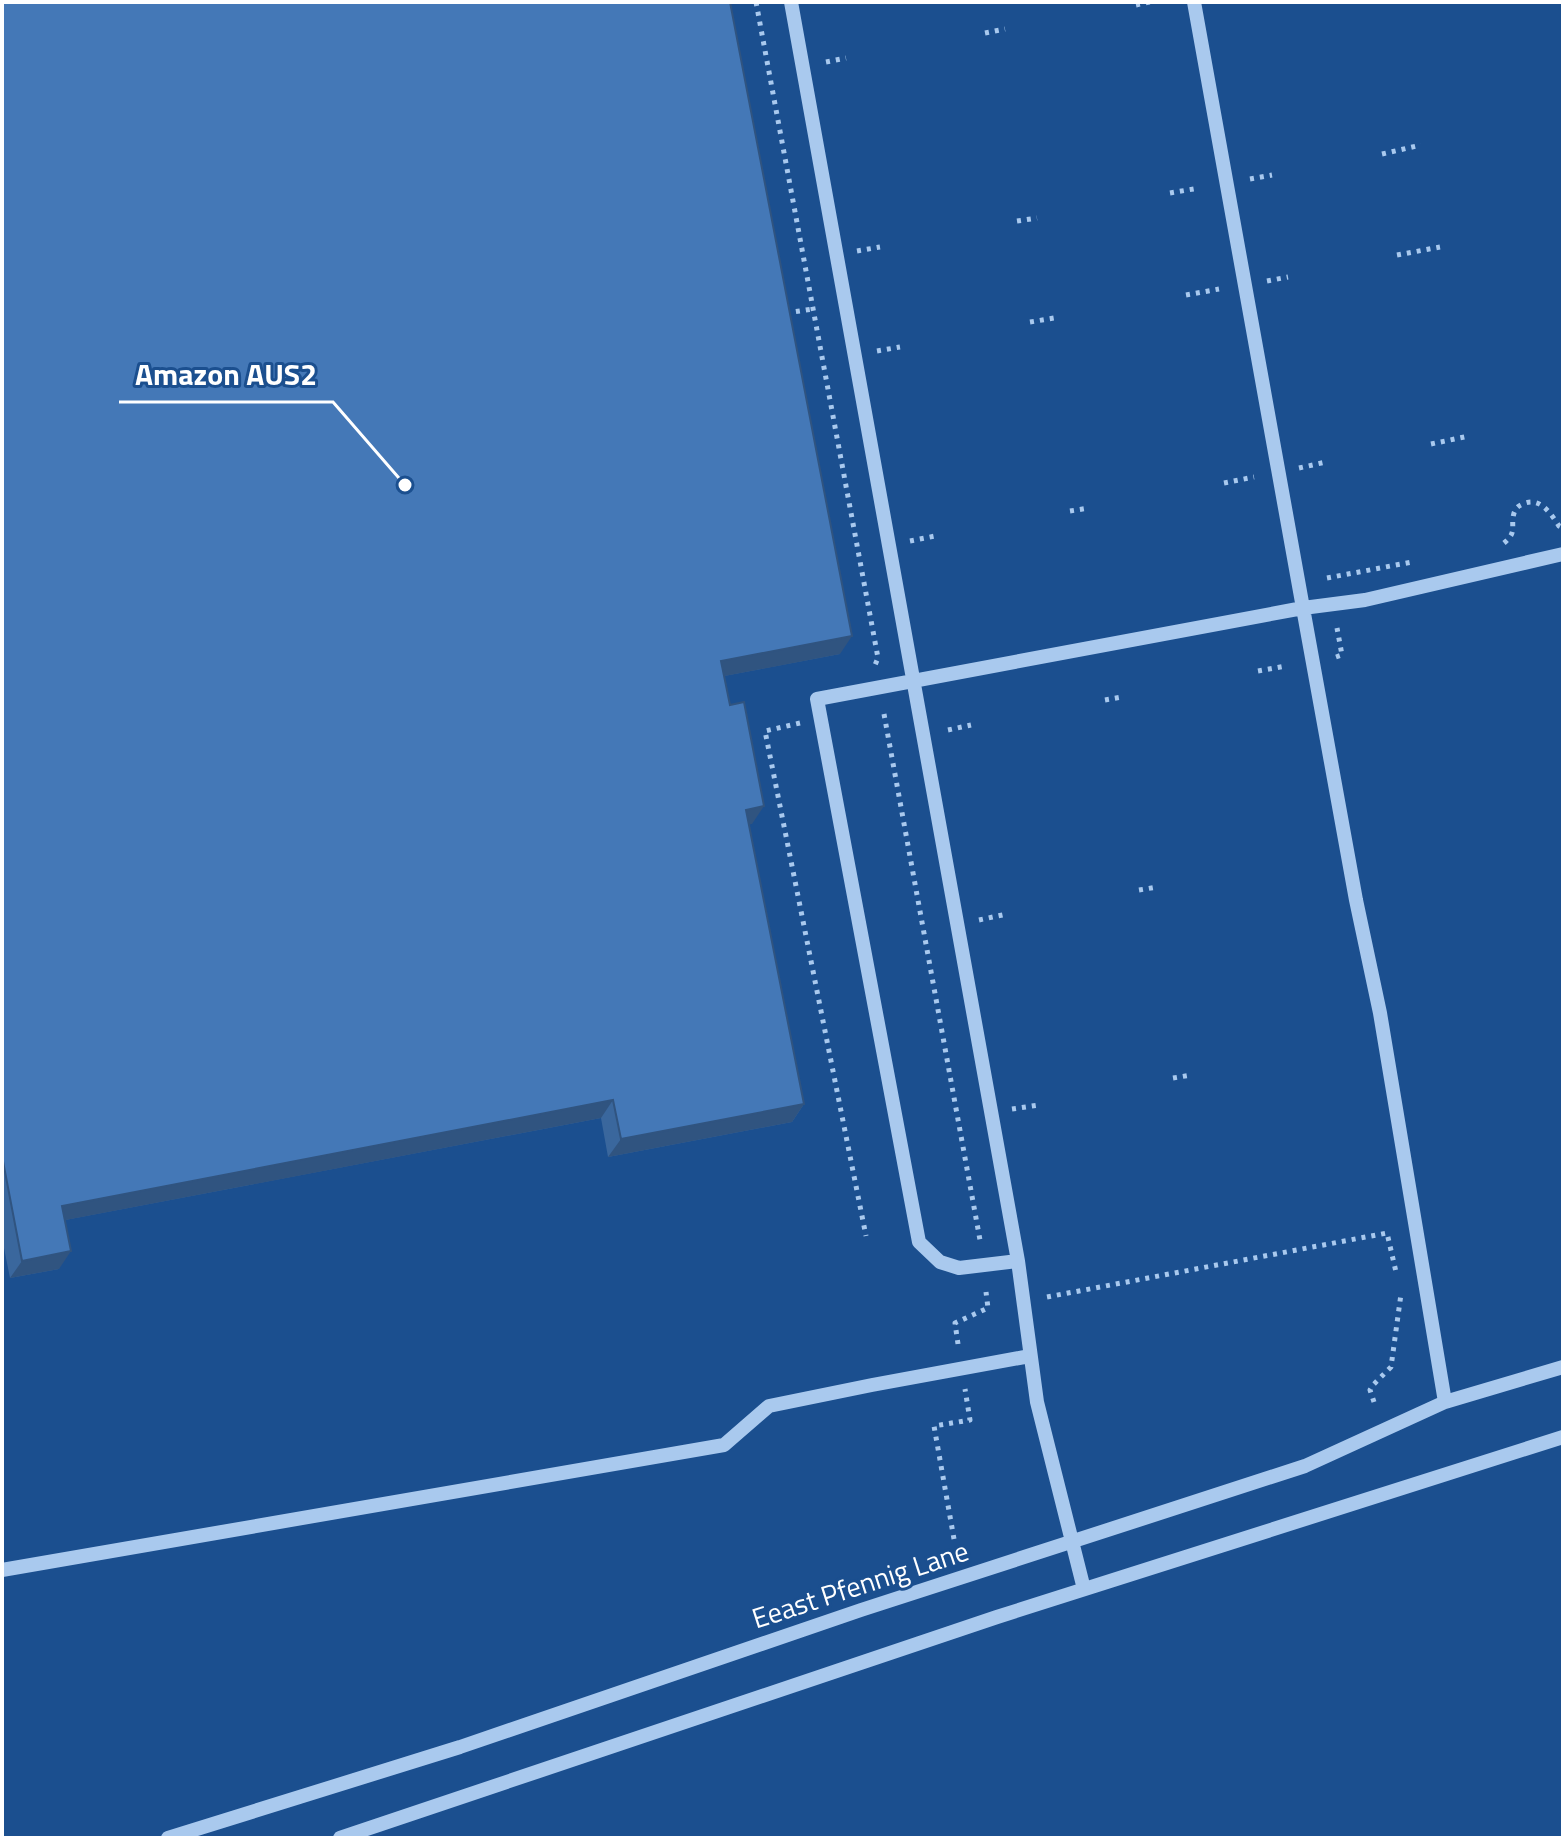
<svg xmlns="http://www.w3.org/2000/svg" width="1565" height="1840" font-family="'Titillium Web',sans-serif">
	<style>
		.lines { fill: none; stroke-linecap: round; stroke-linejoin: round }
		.path { stroke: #a9c9ee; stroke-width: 5; stroke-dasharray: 4 6; stroke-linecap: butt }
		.minor { stroke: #a9c9ee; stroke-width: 14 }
		.wall { fill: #3a679d }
		.shaded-wall { fill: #305480 }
		.building { fill: #4478b7; stroke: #305480; stroke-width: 2 }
		.labels { text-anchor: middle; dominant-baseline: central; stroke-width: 6; stroke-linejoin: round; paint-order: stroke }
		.street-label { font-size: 28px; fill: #fff; stroke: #1b4f8f }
		.leader { fill: none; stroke: #fff; stroke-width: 3 }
		.callout-dot { fill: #fff; stroke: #1b4f8f; stroke-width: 3 }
		.callout-label { font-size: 30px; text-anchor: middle; font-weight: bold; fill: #fff; stroke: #1b4f8f; stroke-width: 6; stroke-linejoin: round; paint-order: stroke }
	</style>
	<rect width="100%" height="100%" fill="#1b4f8f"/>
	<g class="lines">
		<path class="path" d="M756,2L878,658L875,665
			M1136,5L1150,2
			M985,33L1005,29
			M826,62L846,58
			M1382,154L1421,145
			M1250,179L1272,175
			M1170,193L1199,188
			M1017,221L1037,218
			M857,251L880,247
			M1397,255L1440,247
			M1267,281L1288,277
			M1186,295L1219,289
			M786,313L813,309
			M1030,322L1054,318
			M877,351L900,347
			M1431,444L1469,436
			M1299,468L1326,462
			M1224,483L1254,477
			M1070,511L1089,508
			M910,541L935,536
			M1504,543C1518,531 1510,528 1514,513C1516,508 1518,506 1523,504C1540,496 1551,514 1559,526L1563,528
			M1327,578L1412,562
			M1336,657L1342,655L1337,628
			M1258,671L1286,666
			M1105,700L1122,697
			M884,714L980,1240
			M800,723L765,731L866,1236
			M948,730L971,725
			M1139,890L1157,887
			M979,920L1007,914
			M1173,1078L1191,1075
			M1012,1109L1039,1105
			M1047,1297L1387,1233L1396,1272
			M958,1344L955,1323L988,1308L986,1292
			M1374,1402L1370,1390L1374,1384L1391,1367L1401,1294
			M954,1539L934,1426L970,1420L965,1389"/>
		<path class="minor" d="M791,2L1018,1261L1037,1402L1084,1589
			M1194,2L1303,608L1365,600L1563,554
			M1018,1261L959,1268L940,1262L919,1242L817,699L1303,608L1356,900L1380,1013L1445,1402
			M2,1570L724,1445L769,1406L872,1385L1030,1356
			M168,1838L460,1747L861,1610L1305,1466L1445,1402L1563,1367
			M340,1838L997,1617L1563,1437"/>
	</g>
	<path class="wall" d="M2,2L840,654L724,676L752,824H749L804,1104L792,1122L608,1157L601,1118L65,1220L59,1269L10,1278L2,1238Z"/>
	<path class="shaded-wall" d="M852,636L840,654L709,679L721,661Z
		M764,806L752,824L734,827L746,810Z
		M613,1100L601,1118L50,1223L62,1206Z
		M804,1104L792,1122L608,1157L621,1139Z
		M71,1251L59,1269L10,1278L22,1261Z"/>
	<path class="building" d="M2,2H730L852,636L721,661L730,705L744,702L764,806L746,810L804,1104L621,1139L613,1100L62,1206L71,1251L22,1261L2,1156Z"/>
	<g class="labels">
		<g class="street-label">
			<text transform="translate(860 1584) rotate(-18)">Eeast Pfennig Lane</text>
		</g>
	</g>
	<path class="leader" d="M405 485L333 402H119"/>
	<circle class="callout-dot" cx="405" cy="485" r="8"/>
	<g class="callout-label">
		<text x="226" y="385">Amazon AUS2</text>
	</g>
	<rect width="1565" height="1840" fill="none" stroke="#ffffff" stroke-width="8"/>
</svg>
